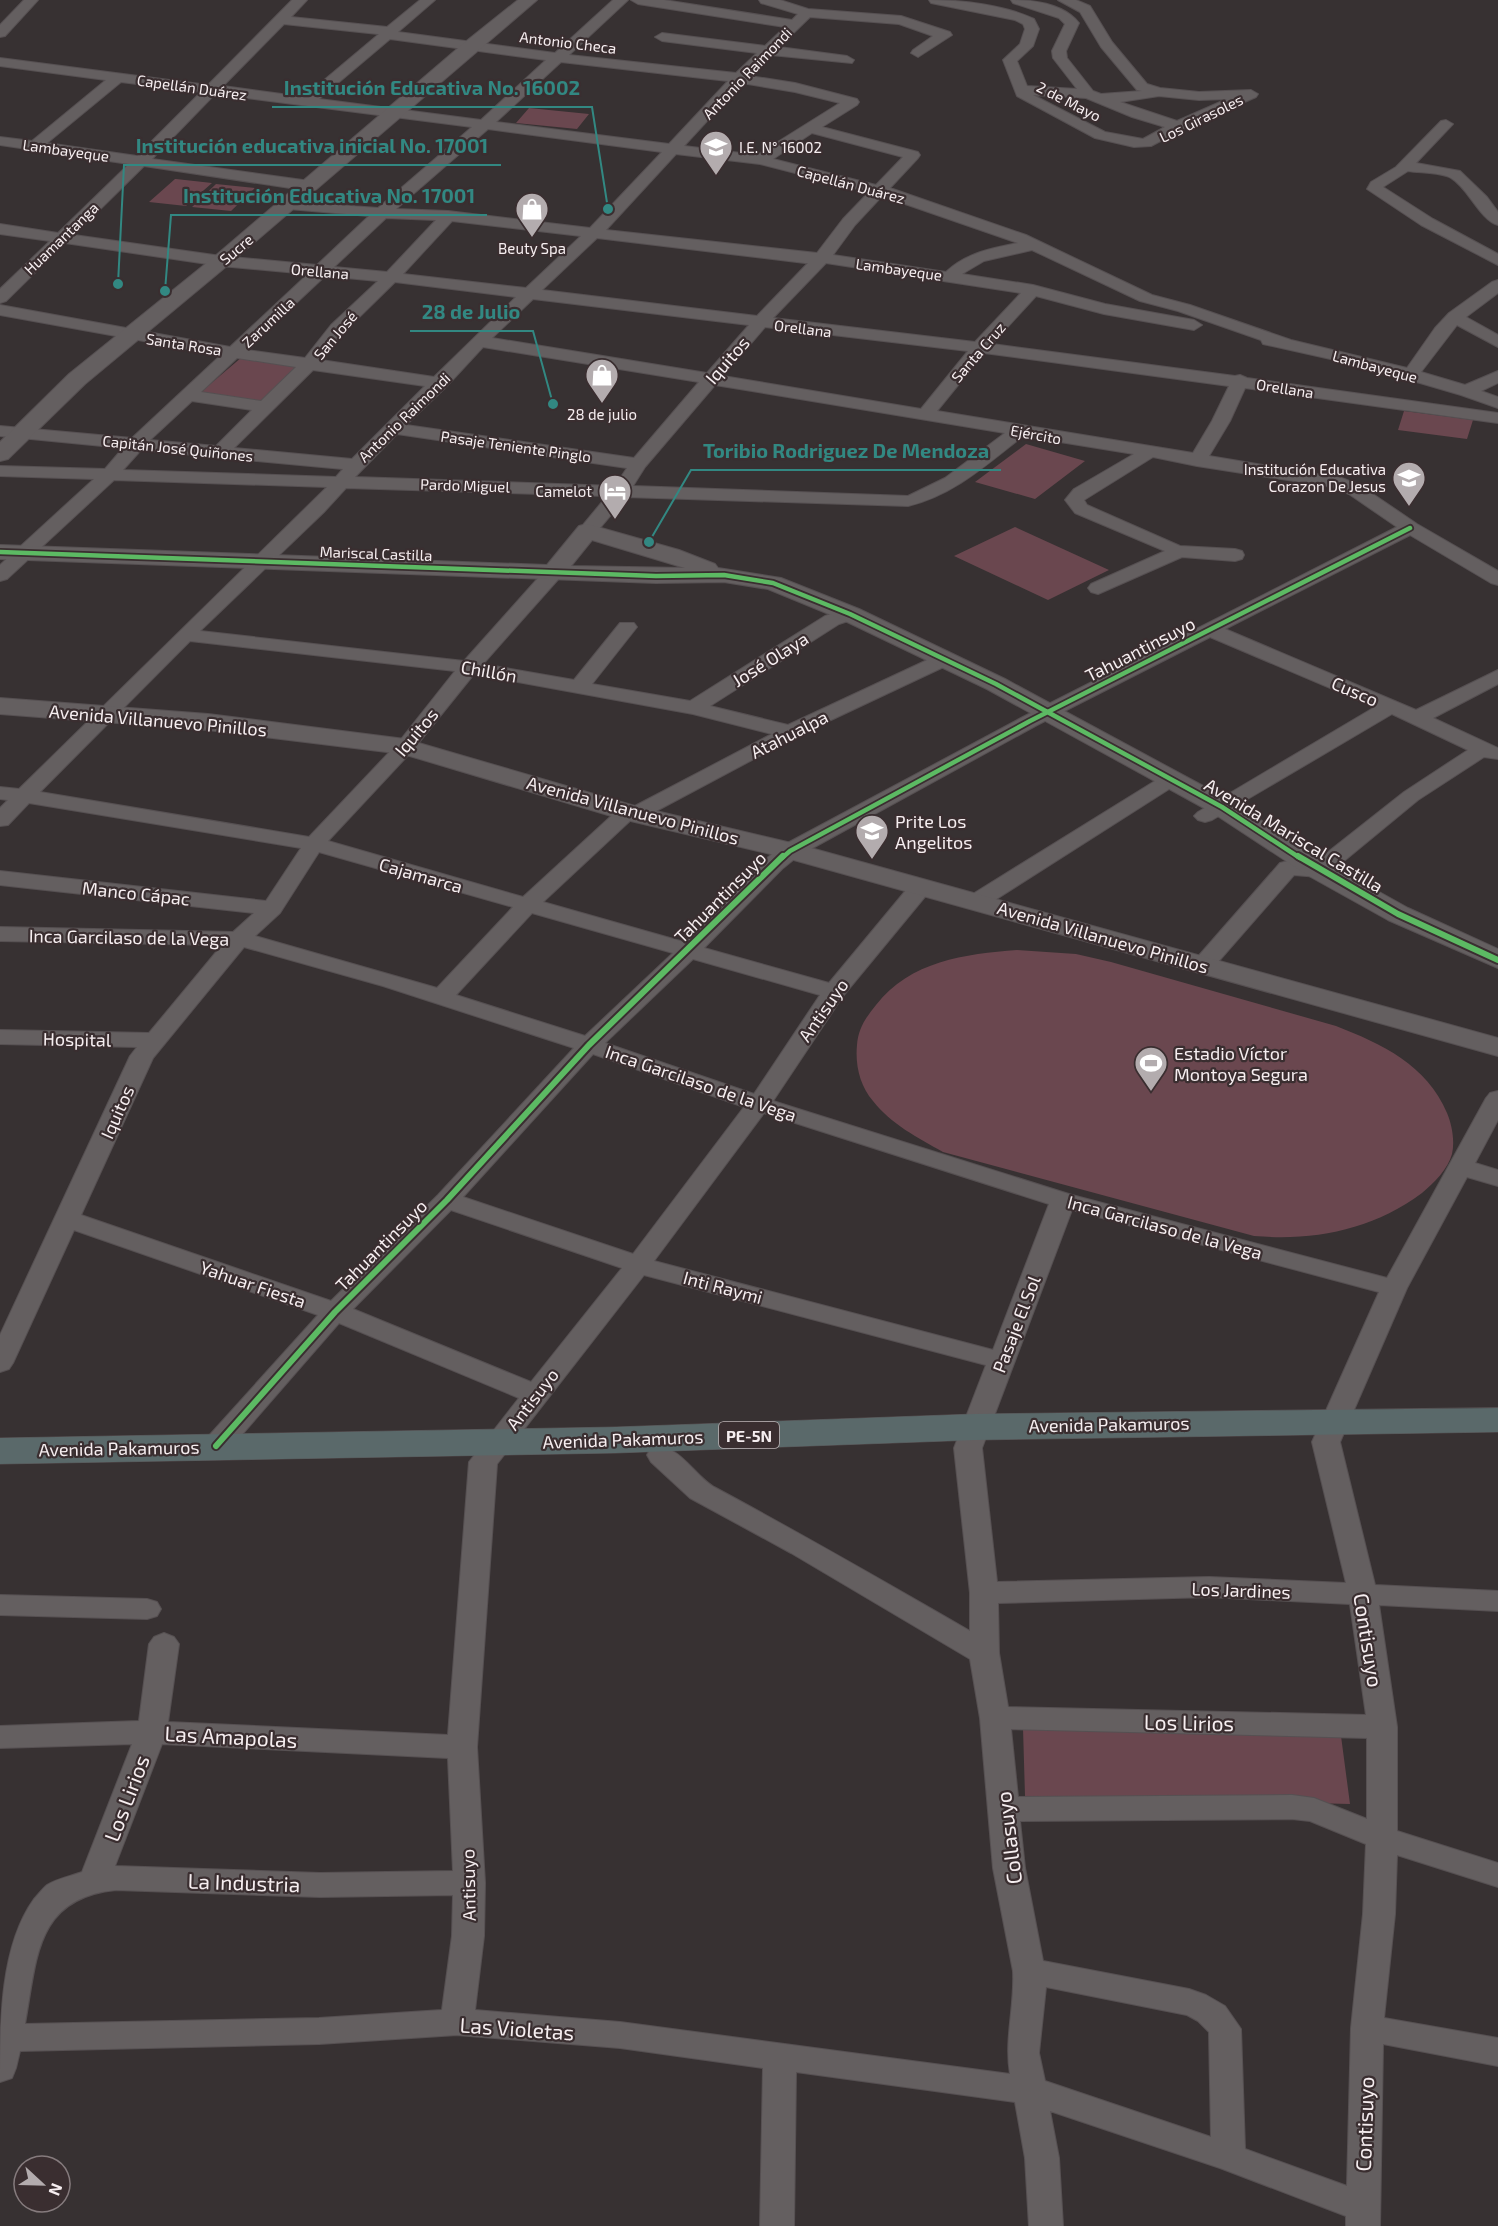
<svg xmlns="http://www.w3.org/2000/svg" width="1498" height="2226" font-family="'Exo 2',sans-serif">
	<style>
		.green { fill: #6a474f }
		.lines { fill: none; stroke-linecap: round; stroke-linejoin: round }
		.minor-casing { stroke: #565052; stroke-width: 2 }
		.tertiary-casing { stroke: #565052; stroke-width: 2 }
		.trunk-casing { stroke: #565052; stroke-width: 1 }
		.minor { fill: #645f60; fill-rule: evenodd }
		.tertiary { fill: #645f60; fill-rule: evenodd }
		.trunk { fill: #5a696a; fill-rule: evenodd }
		.cycleway-far1-casing { stroke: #3a2e30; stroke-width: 8 }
		.cycleway-casing { stroke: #3a2e30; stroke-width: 10 }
		.cycleway-far1 { stroke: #5cba63; stroke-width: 4.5 }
		.cycleway { stroke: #5cba63; stroke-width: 6 }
		.labels { text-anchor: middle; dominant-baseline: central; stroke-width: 4.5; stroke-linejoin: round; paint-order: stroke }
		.far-street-label { font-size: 15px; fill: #f6eef0; stroke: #3a2e30 }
		.far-poi-label { font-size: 15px; fill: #f6eef0; stroke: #3a2e30 }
		.shield { fill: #3a2e30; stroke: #beb4b6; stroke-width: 1.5 }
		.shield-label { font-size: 16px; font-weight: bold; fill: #f6eef0 }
		.street-label { font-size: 18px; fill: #f6eef0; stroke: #3a2e30 }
		.poi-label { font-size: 18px; fill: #f6eef0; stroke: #3a2e30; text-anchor: start }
		.near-street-label { font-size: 21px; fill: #f6eef0; stroke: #3a2e30 }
		.leader { fill: none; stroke: #328882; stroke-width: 2 }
		.callout-dot { fill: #328882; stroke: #3a2e30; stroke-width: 2 }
		.callout-label { font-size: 20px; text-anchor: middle; font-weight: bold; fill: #328882; stroke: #3a2e30; stroke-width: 4.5; stroke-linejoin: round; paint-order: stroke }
	</style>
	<rect width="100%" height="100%" fill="#373132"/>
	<path class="green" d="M529,108L589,114L577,129L516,123Z
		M175,179H176L212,183L186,206L149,202Z
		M216,184L255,188L231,211L192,207Z
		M242,357L301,365L259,405L201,392Z
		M1404,411L1473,420L1467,439L1398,430Z
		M1026,444L1085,461L1035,499L975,482Z
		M1015,527L1109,570L1048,600L954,556Z
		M1017,950L1076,954L1111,962L1336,1026C1382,1044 1427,1065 1447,1113C1452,1125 1455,1141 1452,1154C1448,1169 1434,1183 1422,1193C1372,1230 1315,1241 1254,1236L943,1152C918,1138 891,1124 873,1101C860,1086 855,1065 857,1045C858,1029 866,1017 876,1005C910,961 965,954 1017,950Z
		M1023,1728L1341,1736L1350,1804L1025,1796Z"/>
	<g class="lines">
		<defs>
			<path id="minor" d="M24,0H38L5,36L0,37V25Z
				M292,0H307L291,17L387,27L420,0H435L398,32L555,53L613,0H628L569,55L736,73L757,53L662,41L655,37L662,33L765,46L785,27L638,4L631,0H664L792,20L798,14L761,3L759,0H780L808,9L901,16L950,32L952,35L918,57L911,53L913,50L933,36L899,24L810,17L779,47L847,56L854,60L852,63L771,55L750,76L795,83L857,99L859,102L857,105L822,127L918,152L920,155L918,158L890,188L1026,235L1152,295L1190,305L1291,340L1407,368L1435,328L1449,313L1492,282L1498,280V293L1466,317L1498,335V347L1457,325L1421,372L1465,385L1498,371V383L1481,391L1498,397V408L1461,395L1362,366L1263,344L1261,340L1178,311L1140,301L1032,250L984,261L962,274L1033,285L1105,304L1194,320L1202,325L1194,330L1104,314L1036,296L992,344L1235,376L1240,375L1247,378L1498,413V423L1245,388L1230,421L1209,456L1342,478L1361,486L1417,524L1498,571V585L1491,583L1410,535L1225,629L1416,710L1498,670V684L1433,718L1498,748V759L1484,757L1418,800L1327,875L1319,877L1294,875L1211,970L1203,972L1195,970L1192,965L1195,960L1280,863L1288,861L1314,863L1404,792L1468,750L1392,714L1212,820L1205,822L1198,820L1194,816L1198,812L1375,707L1210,637L1037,725L798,856L782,869L704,948L829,983L912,883L920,881L928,883L931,888L928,893L843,996L773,1101L1072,1195L1387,1278L1486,1098L1490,1093L1498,1091V1120L1475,1163L1498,1170V1186L1467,1177L1407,1288L1340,1442L1375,1585L1498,1591V1611L1379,1605L1397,1727V1831L1498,1863V1887L1397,1855L1395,1914L1384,2018L1498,2038V2066L1383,2044L1380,2226H1346V2216L1220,2168L1050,2111L1059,2158L1063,2226H1029L1025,2158L1015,2102L796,2072L794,2226H760L763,2068L620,2048L457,2035L319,2044L20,2051L16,2068L12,2078L0,2082C0,2022 0,1946 34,1899C38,1895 42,1889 47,1885C56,1879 71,1876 82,1872L132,1744L0,1748V1726L139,1721L149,1644L154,1637L164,1633L174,1637L179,1644L168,1722L448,1735L469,1462L519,1398L339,1323L226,1453L216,1455L206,1453L202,1446L206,1439L318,1315L74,1230L13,1363L9,1369L0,1372V1335L130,1056L137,1047L0,1044V1030L149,1033L222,945L0,941V927L233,932L254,913L0,885V871L266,901L301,848L29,803L8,825L0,826V808L8,800L0,799V787L19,789L327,487L114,480L7,579L0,581V565L94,479L0,476V466L105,469L123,448L0,436V426L132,438L221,355L0,315V305L230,347L308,274L221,266L65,243L6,301L0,303V289L50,241L0,234V224L58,233L129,164L0,145V137L32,141L106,80L0,66V58L208,85ZM284,24L378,34H379L304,97L223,86ZM390,39L546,60L481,120L319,99ZM561,62L728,81L669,144L496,122ZM121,82L201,92L137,156L47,143ZM742,83L795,92L840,103L757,155L684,146ZM215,94L472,127L378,208L284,201L281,204L284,207L289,209L369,216L317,265L221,256L74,235L144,166L310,191L315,189L318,186L315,183L310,181L152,159ZM488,129L662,152L590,228L448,211L396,209ZM812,133L903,157L876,185L773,159ZM676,154L760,164L869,192L843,219L817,253L606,230ZM882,196L1018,243C992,248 966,253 946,272L833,255L855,225ZM386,218L436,220L387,272L334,267ZM452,221L581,236L526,288L403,274ZM597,238L805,263H808L757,316L542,290ZM826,263L1021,293L975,342L773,318ZM325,276L378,281L331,325L305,358L246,350ZM395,282L516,297L434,377L321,360L343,333ZM533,299L749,325L707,373L492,338ZM765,327L968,351L921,409L723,376ZM483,347L699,382L634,458L406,425L446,387ZM984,353L1229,386L1212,421L1193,453L937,411ZM237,358L296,367L261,401L201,392ZM313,370L425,386L352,459L234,448ZM715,385L1005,433L945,478L908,496L633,486L645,467ZM192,401L252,410L216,446L150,440ZM397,434L627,468L615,486L355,477ZM1023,436L1134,454L1074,489L1065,500L1075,513L1165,551L1091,584L1088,588L1091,592L1098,594L1182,557L1235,561L1242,559L1244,555L1242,551L1235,549L1180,546L1087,505L1084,500L1153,457L1197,466L1332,487L1349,494L1397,527L1023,717L782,846L766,859L684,942L543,902L632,819L643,818L797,736L952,663L955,659L952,655H938L788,725L710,706L839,624L857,618L860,614L857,610L850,608L825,616L690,701L592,684L637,627L634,623H620L574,680L483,664L562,575L564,571L562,567H548L464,661L200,631L324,512L346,488L607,496L578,531L580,535H594L626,497L908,506C954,495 987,464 1023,436ZM141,450L343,469L336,477L123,470ZM190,641L455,671L398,743L309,837L40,792ZM474,674L693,714L772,734L633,807L620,808L523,897L328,841L412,751ZM319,852L513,907L437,988L255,936L280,913ZM532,913L673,953L585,1036L456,995ZM244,947L383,986L574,1048L438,1195L331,1301L81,1215L153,1058ZM693,959L820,995L754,1094L605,1043ZM593,1054L744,1107L633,1254L463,1197ZM764,1113L1049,1204L993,1350L654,1261ZM451,1210L622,1268L531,1382L353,1309ZM1072,1210L1379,1292L1312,1442L1346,1583L1209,1577L997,1582L982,1448ZM644,1275L986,1365L954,1448L970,1593V1631C885,1582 800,1533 714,1487C693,1475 678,1441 651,1448L647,1455L651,1462L690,1498L791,1553L970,1659L980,1718L993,1868L1013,1971C1015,2006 1004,2039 1010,2074L620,2022L475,2010L484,1936L485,1883L477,1747L497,1464ZM1209,1597L1350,1604L1366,1715L1008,1707L999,1653L998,1603ZM1011,1729L1367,1738V1819L1314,1798L1292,1795L1018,1797ZM162,1744L448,1758L453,1871L320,1873L115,1866ZM1292,1819L1310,1821L1366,1844L1363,1914L1351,2028L1347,2186L1245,2149L1241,2029L1225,2006L1206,1995L1189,1989L1043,1961L1025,1868L1020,1821ZM116,1890L320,1897L453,1895L452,1936L442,2010L319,2018L25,2024C37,1959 35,1898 116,1890ZM1046,1987L1187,2015L1198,2021L1209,2032L1211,2137L1045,2081L1039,2053Z
				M929,0C961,0 1005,5 1034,19L1039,29L1033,46L1017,61L1027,86L1077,89L1053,58L1052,51L1065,24L1059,18L1013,3L1011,0C1034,0 1064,4 1079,23L1066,51L1067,58L1093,91L1101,94L1142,91L1137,90L1101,47L1080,12L1058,0H1076L1090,6L1112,42L1147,84L1160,88L1199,92L1251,90L1258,94L1256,97L1183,129L1151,146L1134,147L1095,138L1017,96L1003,60L1020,44L1025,29L1023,24L1015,20L931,3ZM1033,95L1086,98L1132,117L1165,127L1143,139L1105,132ZM1159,96L1199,100L1227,99L1177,121L1120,102Z
				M1446,120L1453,124L1416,163L1460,171L1487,197L1498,212V225C1480,220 1469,189 1451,178C1441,172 1420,173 1408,171L1383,187L1433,219L1498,254V265L1421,225L1367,189L1371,182L1396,167L1441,121Z
				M1170,774L1177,776L1180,780L1177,784L984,907L976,909L968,907L965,902L968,897L1163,776Z
				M0,1595L147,1599L157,1602L161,1609L157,1616L147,1619L0,1615Z"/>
			<path id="tertiary" d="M518,0H537L228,265L85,384L8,459L0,461V442L69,374L214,257L464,43Z
				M587,524L679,550L715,564L718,568L781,578L859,609L1005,679L1231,801L1329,864L1408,908L1498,949V968L1388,920L1309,876L1213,813L987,689L841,619L768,589L724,582L656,583L0,559V545L547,565L579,526ZM592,540L685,568L571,566Z
				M0,698L208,714L405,739L635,806L800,845L1498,1038V1056L783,857L618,818L403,754L208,730L0,714Z"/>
			<path id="trunk" d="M1498,1408V1432L975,1440L616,1453L0,1464V1438L616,1427L975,1414Z"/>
		</defs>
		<use href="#minor" class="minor-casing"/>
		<use href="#tertiary" class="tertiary-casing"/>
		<use href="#trunk" class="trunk-casing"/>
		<use href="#minor" class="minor"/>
		<use href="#tertiary" class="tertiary"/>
		<use href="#trunk" class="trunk"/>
		<defs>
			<path id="cycleway-far1" d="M0,552L656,576L724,575L773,583L850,614L996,684L1222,807L1300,858
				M782,858L790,851L1030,721L1410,528"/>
			<path id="cycleway" d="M1298,856L1398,914L1498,960
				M216,1446L335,1312L447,1200L589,1045L783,856"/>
		</defs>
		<use href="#cycleway-far1" class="cycleway-far1-casing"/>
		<use href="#cycleway" class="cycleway-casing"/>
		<use href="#cycleway-far1" class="cycleway-far1"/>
		<use href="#cycleway" class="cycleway"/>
	</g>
	<defs>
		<symbol id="school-pin" viewBox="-11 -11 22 30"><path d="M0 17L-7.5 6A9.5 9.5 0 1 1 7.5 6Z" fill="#b3acae" stroke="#3a2e30"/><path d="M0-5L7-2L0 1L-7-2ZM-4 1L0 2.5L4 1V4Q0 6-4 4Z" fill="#fff"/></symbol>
		<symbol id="shop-pin" viewBox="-11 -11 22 30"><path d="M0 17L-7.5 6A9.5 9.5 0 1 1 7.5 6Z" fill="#b3acae" stroke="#3a2e30"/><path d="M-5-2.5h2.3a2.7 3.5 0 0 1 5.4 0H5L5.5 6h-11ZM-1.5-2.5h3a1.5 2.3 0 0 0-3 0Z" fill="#fff"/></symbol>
		<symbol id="hotel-pin" viewBox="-11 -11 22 30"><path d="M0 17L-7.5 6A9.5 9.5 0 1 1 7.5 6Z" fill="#b3acae" stroke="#3a2e30"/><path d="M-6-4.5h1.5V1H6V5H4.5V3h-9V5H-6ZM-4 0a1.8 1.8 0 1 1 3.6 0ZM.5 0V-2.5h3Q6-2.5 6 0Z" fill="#fff"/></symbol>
		<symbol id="stadium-pin" viewBox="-11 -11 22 30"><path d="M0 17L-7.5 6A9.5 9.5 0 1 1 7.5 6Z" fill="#b3acae" stroke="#3a2e30"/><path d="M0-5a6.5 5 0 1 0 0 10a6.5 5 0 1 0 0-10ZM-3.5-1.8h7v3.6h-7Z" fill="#fff"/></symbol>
	</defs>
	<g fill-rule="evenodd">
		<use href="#school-pin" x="697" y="128" width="38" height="52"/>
		<use href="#shop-pin" x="513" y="190" width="38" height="52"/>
		<use href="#shop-pin" x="583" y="356" width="38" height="52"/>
		<use href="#school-pin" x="1390" y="459" width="38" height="52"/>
		<use href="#hotel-pin" x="596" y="472" width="38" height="52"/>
		<use href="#school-pin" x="853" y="812" width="38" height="52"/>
		<use href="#stadium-pin" x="1132" y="1044" width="38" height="52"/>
	</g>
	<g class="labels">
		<g class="far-street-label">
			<text transform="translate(568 42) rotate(7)">Antonio Checa</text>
			<text transform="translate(747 73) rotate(-46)">Antonio Raimondi</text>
			<text transform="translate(192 87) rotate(8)">Capellán Duárez</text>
			<text transform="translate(1069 101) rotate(27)">2 de Mayo</text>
			<text transform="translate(1201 118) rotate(-26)">Los Girasoles</text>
			<text transform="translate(66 150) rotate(8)">Lambayeque</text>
			<text transform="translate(851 184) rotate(15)">Capellán Duárez</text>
			<text transform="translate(61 238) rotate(-44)">Huamantanga</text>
			<text transform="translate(236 249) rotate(-40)">Sucre</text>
			<text transform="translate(899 269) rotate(8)">Lambayeque</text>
			<text transform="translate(320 271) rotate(5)">Orellana</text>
			<text transform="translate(268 322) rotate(-43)">Zarumilla</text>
			<text transform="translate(803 328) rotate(7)">Orellana</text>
			<text transform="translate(335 335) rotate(-50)">San José</text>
			<text transform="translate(184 344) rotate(9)">Santa Rosa</text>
			<text transform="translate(978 352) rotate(-49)">Santa Cruz</text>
			<text transform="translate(1375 366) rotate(15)">Lambayeque</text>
			<text transform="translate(1285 388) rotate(9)">Orellana</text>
			<text transform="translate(404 417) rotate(-44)">Antonio Raimondi</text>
			<text transform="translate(1036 434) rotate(10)">Ejército</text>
			<text transform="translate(516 446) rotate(8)">Pasaje Teniente Pinglo</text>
			<text transform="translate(178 448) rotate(6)">Capitán José Quiñones</text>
			<text transform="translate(465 485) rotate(2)">Pardo Miguel</text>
			<text transform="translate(376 553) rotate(2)">Mariscal Castilla</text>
		</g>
		<g class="far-poi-label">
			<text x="739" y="147" text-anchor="start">I.E. N° 16002</text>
			<text x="532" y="248">Beuty Spa</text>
			<text x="602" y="414">28 de julio</text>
			<text x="1386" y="469" text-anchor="end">Institución Educativa<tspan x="1386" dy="17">Corazon De Jesus</tspan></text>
			<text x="592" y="491" text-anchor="end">Camelot</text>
		</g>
		<rect class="shield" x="719" y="1422" width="60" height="26" rx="4.5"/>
		<g class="shield-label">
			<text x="749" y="1435">PE-5N</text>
		</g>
		<g class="street-label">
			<text transform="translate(727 360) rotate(-49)">Iquitos</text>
			<text transform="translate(1140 649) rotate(-27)">Tahuantinsuyo</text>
			<text transform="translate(770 659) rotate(-32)">José Olaya</text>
			<text transform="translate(489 671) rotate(10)">Chillón</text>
			<text transform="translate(1355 691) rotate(23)">Cusco</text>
			<text transform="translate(158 720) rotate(5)">Avenida Villanuevo Pinillos</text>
			<text transform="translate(416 732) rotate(-50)">Iquitos</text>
			<text transform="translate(789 734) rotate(-27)">Atahualpa</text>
			<text transform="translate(633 810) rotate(15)">Avenida Villanuevo Pinillos</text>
			<text transform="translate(1294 835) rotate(31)">Avenida Mariscal Castilla</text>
			<text transform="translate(421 875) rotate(16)">Cajamarca</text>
			<text transform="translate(136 893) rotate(6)">Manco Cápac</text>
			<text transform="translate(720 897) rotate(-45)">Tahuantinsuyo</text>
			<text transform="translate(129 937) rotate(1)">Inca Garcilaso de la Vega</text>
			<text transform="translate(1103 937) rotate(16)">Avenida Villanuevo Pinillos</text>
			<text transform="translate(823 1010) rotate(-55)">Antisuyo</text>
			<text transform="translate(77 1039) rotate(1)">Hospital</text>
			<text transform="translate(701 1083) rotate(19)">Inca Garcilaso de la Vega</text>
			<text transform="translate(117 1112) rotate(-66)">Iquitos</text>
			<text transform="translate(1165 1227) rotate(15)">Inca Garcilaso de la Vega</text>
			<text transform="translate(381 1245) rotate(-45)">Tahuantinsuyo</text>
			<text transform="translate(253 1284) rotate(19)">Yahuar Fiesta</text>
			<text transform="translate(723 1287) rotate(15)">Inti Raymi</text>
			<text transform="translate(1016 1324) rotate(-69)">Pasaje El Sol</text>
			<text transform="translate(532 1399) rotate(-52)">Antisuyo</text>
			<text transform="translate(1109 1424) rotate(-1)">Avenida Pakamuros</text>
			<text transform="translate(623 1439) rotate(-2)">Avenida Pakamuros</text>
			<text transform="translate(119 1448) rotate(-1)">Avenida Pakamuros</text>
			<text transform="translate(1241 1590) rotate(2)">Los Jardines</text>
			<text transform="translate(468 1885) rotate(-91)">Antisuyo</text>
		</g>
		<g class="poi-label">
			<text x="895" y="821">Prite Los<tspan x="895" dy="21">Angelitos</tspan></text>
			<text x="1174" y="1053">Estadio Víctor<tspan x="1174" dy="21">Montoya Segura</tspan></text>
		</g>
		<g class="near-street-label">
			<text transform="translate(1369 1640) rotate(81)">Contisuyo</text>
			<text transform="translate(1189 1722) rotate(1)">Los Lirios</text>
			<text transform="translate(231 1736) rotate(3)">Las Amapolas</text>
			<text transform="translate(126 1798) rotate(-69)">Los Lirios</text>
			<text transform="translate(1008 1838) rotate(-97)">Collasuyo</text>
			<text transform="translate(244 1882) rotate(2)">La Industria</text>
			<text transform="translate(517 2028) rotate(4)">Las Violetas</text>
			<text transform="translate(1364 2124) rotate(-88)">Contisuyo</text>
		</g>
	</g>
	<path class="leader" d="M608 209L592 107H272M118 284L124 165H501M165 291L171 215H487M553 404L533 331H410M649 542L691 470H1001"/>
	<g class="callout-dot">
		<circle cx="608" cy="209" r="6"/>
		<circle cx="118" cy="284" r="6"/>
		<circle cx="165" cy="291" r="6"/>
		<circle cx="553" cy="404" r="6"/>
		<circle cx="649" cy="542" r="6"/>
	</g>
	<g class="callout-label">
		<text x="432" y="95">Institución Educativa No. 16002</text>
		<text x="312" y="153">Institución educativa inicial No. 17001</text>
		<text x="329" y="203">Institución Educativa No. 17001</text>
		<text x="471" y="319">28 de Julio</text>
		<text x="846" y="458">Toribio Rodriguez De Mendoza</text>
	</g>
	<g transform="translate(42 2184) rotate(112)"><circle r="28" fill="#3a2e30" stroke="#857b7d" stroke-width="1.5"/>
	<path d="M0-4.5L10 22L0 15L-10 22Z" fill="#b3acae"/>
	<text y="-9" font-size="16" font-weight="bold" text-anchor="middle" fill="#f6eef0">N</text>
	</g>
</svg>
